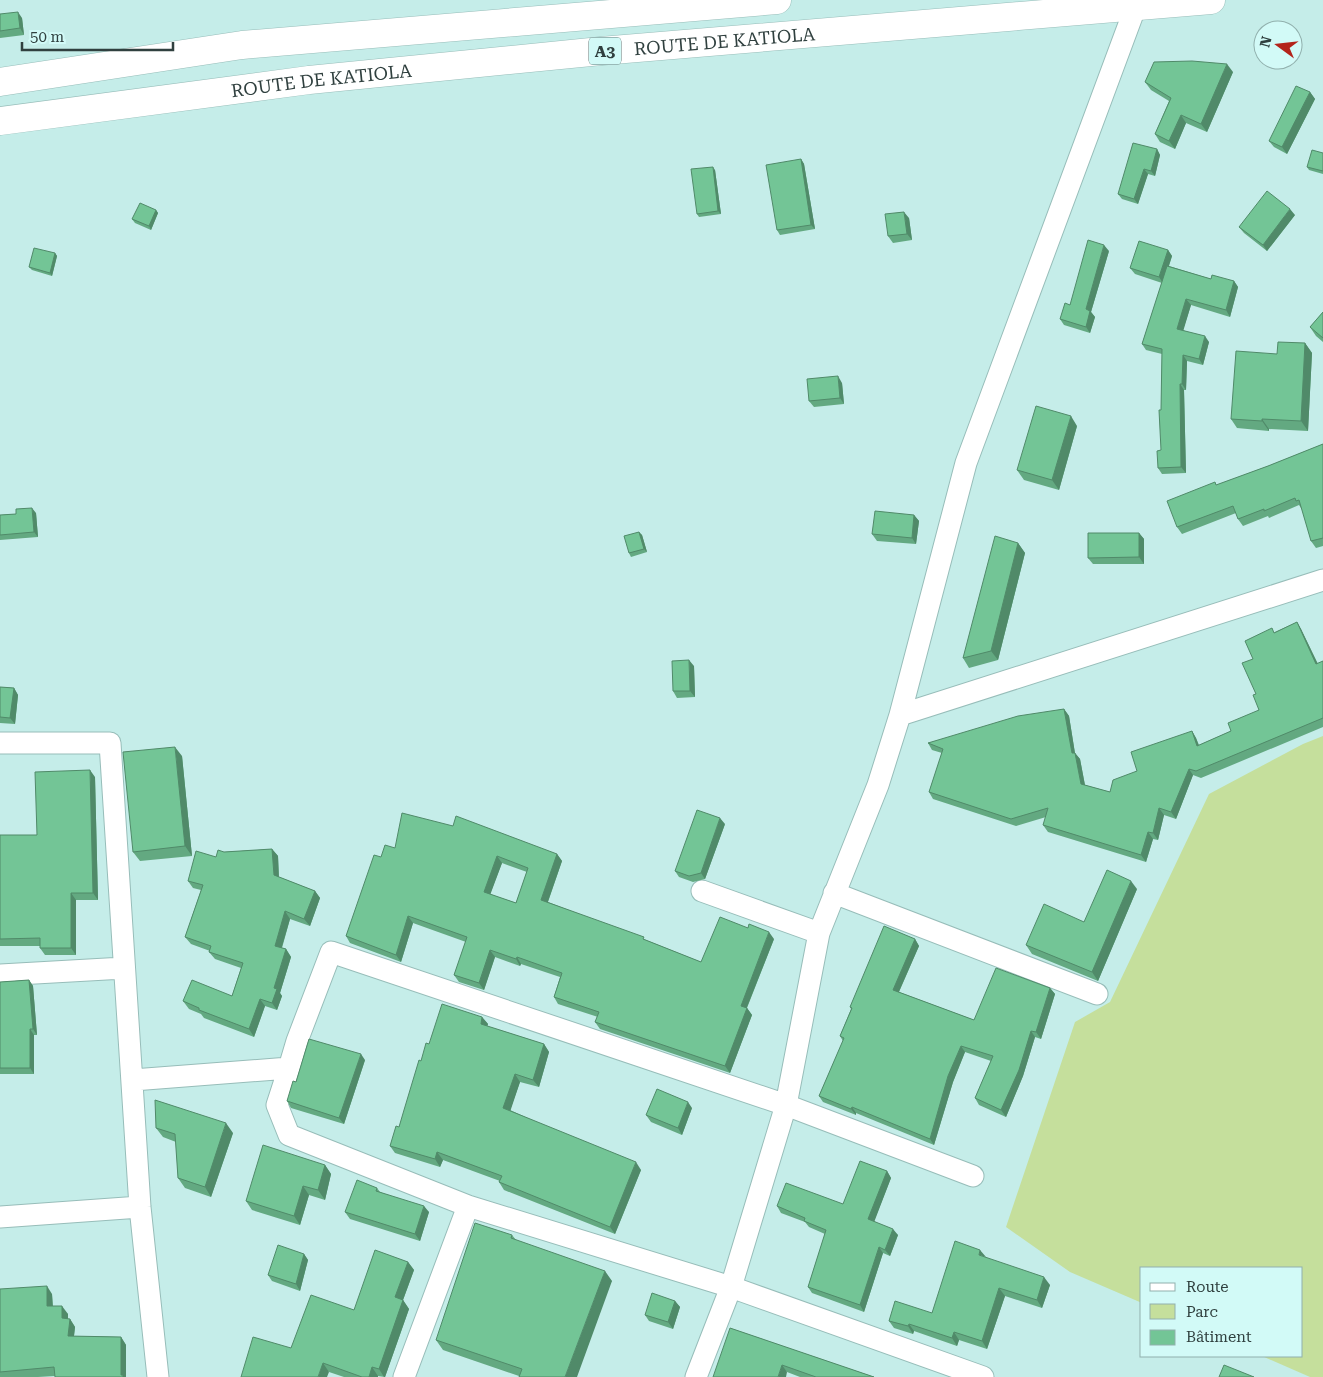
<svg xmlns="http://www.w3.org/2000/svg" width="1323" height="1377" font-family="'Roboto Serif',serif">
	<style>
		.green { fill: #c5df9c }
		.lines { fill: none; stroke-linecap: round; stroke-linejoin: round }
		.minor-casing { stroke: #97bdb9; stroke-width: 23 }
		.trunk-casing { stroke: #97bdb9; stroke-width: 29 }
		.minor { stroke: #fff; stroke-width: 21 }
		.trunk { stroke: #fff; stroke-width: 28 }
		.wall { fill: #63a981; fill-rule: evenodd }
		.shaded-wall { fill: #508a69 }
		.building { fill: #73c596; stroke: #508a69; fill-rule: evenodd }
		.labels { text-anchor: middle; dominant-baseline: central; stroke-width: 4; stroke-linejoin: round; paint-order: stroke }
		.shield { fill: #d2faf7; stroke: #617876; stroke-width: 1 }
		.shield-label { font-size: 16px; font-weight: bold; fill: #30403f }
		.street-label { font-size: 18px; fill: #30403f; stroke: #d2faf7 }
	</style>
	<rect width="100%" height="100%" fill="#c5ede9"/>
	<path class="green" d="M1323,736V1377H1310L1262,1356H1302V1268H1142V1303L1070,1272L1006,1227L1075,1022L1110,1002L1209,794L1303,744Z"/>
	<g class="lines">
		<defs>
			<path id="minor" d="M900,715L1323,580
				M0,743H110L140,1207L158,1377
				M702,891L819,933
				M834,893L1097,994
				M0,975L124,968
				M289,1068L277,1105L289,1135L468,1206L731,1287L983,1377
				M133,1080L289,1068L297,1041L331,952L786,1105L973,1176
				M0,1217L140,1207
				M404,1377L468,1206
				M696,1377L731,1287L786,1105L819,933L878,785L900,715L966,463L1138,0"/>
			<g id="trunk">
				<path d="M0,82L242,45L777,0"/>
				<path id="s1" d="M0,121L309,80L601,51L1211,0"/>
			</g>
		</defs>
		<use href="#minor" class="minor-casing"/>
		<use href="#trunk" class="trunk-casing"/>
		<use href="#minor" class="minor"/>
		<use href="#trunk" class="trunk"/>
	</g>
	<path class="wall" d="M0,14L22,18L24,35L0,38Z
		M1233,72L1207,132L1186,123L1175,149L1160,142L1155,134L1169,101L1151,90L1145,82Z
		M1310,92L1315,99L1287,154L1274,147L1269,141Z
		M1157,149L1160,155L1155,176L1148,174L1138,204L1122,199L1118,194Z
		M1323,153V174L1309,170L1307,167Z
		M801,159L804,164L815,229L780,235L777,230Z
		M715,170L721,214L699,217L697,214Z
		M156,210L158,213L151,230L135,223L132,219Z
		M1295,215L1267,251L1244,233L1239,227Z
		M909,218L912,240L893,243L888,236Z
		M1168,250L1172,256L1169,266L1211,279L1234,281L1238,287L1230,317L1191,305L1183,330L1209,342L1203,365L1187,361L1186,390H1184L1186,473L1162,474L1158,468L1161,450L1162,354L1146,350L1142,344L1162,283L1135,274L1130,268Z
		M1109,251L1091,312L1095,317L1090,333L1064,325L1060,319Z
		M55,253L57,256L52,276L32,270L29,267Z
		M1323,312V342L1316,336L1310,327Z
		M1305,343L1312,353L1308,431L1269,429V431L1237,428L1231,419L1277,354Z
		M842,383L844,404L814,407L809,401Z
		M1077,426L1059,490L1024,480L1017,470Z
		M1323,444V546L1316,548L1311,541L1302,508H1301L1299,505L1269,518L1268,516L1243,526L1238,519L1236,513L1182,534L1177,527L1217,485L1268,466Z
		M36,513L38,537L0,540V515Z
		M914,515L919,521L916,544L877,541L872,534Z
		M639,532L642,535L647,552L631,557L629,553Z
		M1139,533L1144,539V564H1093L1088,558Z
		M1018,543L1025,553L998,660L969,668L963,658Z
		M1297,622L1301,629L1318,664L1323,661V727L1201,778L1193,775L1176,819L1164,815L1158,840L1153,839L1146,862L1048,832L1043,825L1046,817L1016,826L933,799L929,792L942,753L932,750L928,743L1064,709L1069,716L1075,753L1080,759L1085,785L1110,792L1137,771L1192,731L1196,738L1199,745L1231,731L1259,710L1256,694L1253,659L1275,632Z
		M694,666L695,697L677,698L673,691Z
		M0,687L14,688L18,695L15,724L0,723Z
		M182,756L192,856L140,861L133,852Z
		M95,777L98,900H76V955H45L40,948V946H0V835H37Z
		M725,824L705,879L693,882L679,877L675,871Z
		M272,849L278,856L279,877L315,891L320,898L310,926L290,919L282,948L286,949L291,957L280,993L282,996L277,1010L265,1006L254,1037L204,1018L201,1014L189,1009L183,1001L232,996L241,968L215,959L209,952L210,951L191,944L185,937L201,890L193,888L188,881L216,857L224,852Z
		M557,854L562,861L548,902L646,940L701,962L774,939L747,1008L752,1015L730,1073L600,1029L595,1022L598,1017L558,1004L554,997L560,977L521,964L520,966L495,957L484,990L459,982L454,975L466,942L413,923L401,962L350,943L346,936L381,857ZM502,863L527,872L516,903L490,894Z
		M1137,889L1098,981L1032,954L1026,945L1084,922Z
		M915,939L919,946L899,992L974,1020L1050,988L1055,994L1041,1039L1035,1037L1023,1076L1006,1117L979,1105L975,1098L991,1061L965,1052L953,1082L934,1145L856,1113V1115L823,1102L819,1096L843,1041L840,1036L851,1009L850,1007Z
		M29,980L33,986L37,1035H34V1074H0V982Z
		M482,1017L488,1024L487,1026L544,1044L549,1052L539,1087L520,1082L510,1110L641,1170L615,1234L504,1190L499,1182L500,1181L443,1160L440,1167L395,1153L390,1146L399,1127L429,1044Z
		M365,1060L344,1124L291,1108L287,1101L296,1082Z
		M692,1108L682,1135L651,1122L646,1115Z
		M156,1128L233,1133L211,1197L185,1188L178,1178L176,1142L163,1137Z
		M325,1165L331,1174L325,1200L309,1195L300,1225L252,1210L246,1201Z
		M887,1171L891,1178L874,1221L898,1235L890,1256L883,1253L864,1312L812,1293L808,1287L825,1234L809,1227L805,1222L781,1213L777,1206L843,1204Z
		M377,1188L380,1192L429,1212L420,1241L350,1219L345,1212Z
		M512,1235L516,1240L612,1281L519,1376L443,1350L436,1340Z
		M304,1254L308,1260L300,1291L272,1281L268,1275Z
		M985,1257L1050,1285L1042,1308L1005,1296L987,1349L959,1340L957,1346L914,1331L913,1334L894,1328L889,1321L932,1313Z
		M408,1262L414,1270L403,1300L409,1309L385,1377L378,1376V1377H344L329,1372L291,1348L354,1310Z
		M0,1289L52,1294L53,1306L68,1314V1319H70L75,1327L74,1336L121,1337L126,1345V1377H55V1376L38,1377H0Z
		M675,1301L680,1307L673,1329L649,1321L645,1315Z
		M730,1328L874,1377H800L787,1372Z"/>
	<path class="shaded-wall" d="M18,12L22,18L24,35L20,28Z
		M1227,64L1233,72L1207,132L1201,124Z
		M1310,92L1315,99L1287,154L1282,147Z
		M1181,115L1186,123L1175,149L1169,141Z
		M1157,149L1160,155L1155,176L1151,171Z
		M801,159L804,164L815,229L811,225Z
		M713,167L715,170L721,214L718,211Z
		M1144,169L1148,174L1138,204L1134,199Z
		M1290,209L1295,215L1267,251L1263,245Z
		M156,210L158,213L151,230L149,226Z
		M904,212L909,218L912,240L907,234Z
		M1104,245L1109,251L1091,312L1095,317L1090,333L1086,327V309Z
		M1168,250L1172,256L1163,283L1159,277Z
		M55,253L57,256L52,276L50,273Z
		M1234,281L1238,287L1230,317L1226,310Z
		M1186,299L1191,305L1182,335L1177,329Z
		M1205,336L1209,342L1203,365L1199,359Z
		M1305,343L1312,353L1308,431L1301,421Z
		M1183,355L1187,361L1186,390L1182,384Z
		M838,376L842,383L844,404L840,398Z
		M1180,384L1184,390L1186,473L1181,467Z
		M1071,416L1077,426L1059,490L1052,480Z
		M1262,419L1269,429V431L1262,421Z
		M32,508L36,513L38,537L34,532Z
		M914,515L919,521L916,544L912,538Z
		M639,532L642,535L647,552L644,549Z
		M1139,533L1144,539V564L1139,557Z
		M1018,543L1025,553L998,660L991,651Z
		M1297,622L1301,629L1321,671L1316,664Z
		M689,660L694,666L695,697L690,691Z
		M14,688L18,695L15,724L10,718Z
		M1064,709L1069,716L1076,760L1072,753Z
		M1192,731L1196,738L1201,752L1197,746Z
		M175,747L182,756L192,856L185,846Z
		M1075,753L1080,759L1086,791L1081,784Z
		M1189,769L1193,775L1176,819L1171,812Z
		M90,770L95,777L98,900L93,893Z
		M1159,808L1164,815L1158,840L1153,833Z
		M720,818L725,824L705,879L701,873Z
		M1148,832L1153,839L1146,862L1141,855Z
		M272,849L278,856L279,882L274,875Z
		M557,854L562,861L546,907L541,900Z
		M497,856L502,863L489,898L484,892Z
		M1131,881L1137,889L1098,981L1092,972Z
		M315,891L320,898L310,926L304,919Z
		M71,893L76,900V955L71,948Z
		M285,911L290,919L280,953L275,946Z
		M408,916L413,923L401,962L396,955Z
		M769,932L774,939L745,1012L741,1006Z
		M915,939L919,946L897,996L893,990Z
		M286,949L291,957L280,993L282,996L277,1010L272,1003L274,988Z
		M490,950L495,957L484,990L479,983Z
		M517,957L521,964L520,966L516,959Z
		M29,980L33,986L37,1035L33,1029Z
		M1050,988L1055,994L1041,1039L1036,1032Z
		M260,999L265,1006L254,1037L249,1029Z
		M747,1008L752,1015L730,1073L725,1066Z
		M482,1017L488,1024L486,1031L481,1024Z
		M30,1029L34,1035V1074L30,1068Z
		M1031,1031L1035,1037L1023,1076L1006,1117L1001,1110Z
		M544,1044L549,1052L539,1087L533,1080Z
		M961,1046L965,1052L953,1082L934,1145L930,1139L948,1076Z
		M361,1054L365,1060L344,1124L339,1118Z
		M515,1074L520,1082L509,1115L503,1108Z
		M688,1102L692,1108L682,1135L678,1128Z
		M852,1107L856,1113V1115L851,1109Z
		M226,1123L233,1133L211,1197L205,1187Z
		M437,1152L443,1160L440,1167L435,1159Z
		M636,1162L641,1170L615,1234L610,1227Z
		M325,1165L331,1174L325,1200L318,1190Z
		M887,1171L891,1178L873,1225L868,1219Z
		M303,1186L309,1195L300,1225L294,1216Z
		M424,1206L429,1212L420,1241L415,1234Z
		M893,1229L898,1235L890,1256L885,1250Z
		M879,1247L883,1253L864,1312L860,1305Z
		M980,1250L986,1257L979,1255Z
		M304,1254L308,1260L300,1291L296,1284Z
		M408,1262L414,1270L403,1300L409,1309L385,1377H384L379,1369L395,1297Z
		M605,1271L612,1281L577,1377H565Z
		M1044,1277L1050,1285L1042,1308L1037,1300Z
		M47,1286L52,1294L53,1314L47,1306Z
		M999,1288L1005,1296L987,1349L982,1341Z
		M675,1301L680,1307L673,1329L668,1322Z
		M62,1306L68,1314V1326L62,1318Z
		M70,1319L75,1327L73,1344L68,1336Z
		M909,1324L914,1331L913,1334L908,1326Z
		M954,1332L959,1340L957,1346L952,1338Z
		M121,1337L126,1345V1377H122L121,1375Z
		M323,1363L329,1372L327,1377H318Z
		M782,1365L787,1372L786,1377H778Z
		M372,1367L378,1376V1377H369Z"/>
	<path class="building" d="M18,12L20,28L0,31V14Z
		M1192,61L1227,64L1201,124L1181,115L1169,141L1155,134L1171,98L1145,82L1154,62Z
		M1296,86L1310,92L1282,147L1269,141Z
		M1133,143L1157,149L1151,171L1144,169L1134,199L1118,194Z
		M1312,150L1323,153V171L1307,167Z
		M801,159L811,225L777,230L766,165Z
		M713,167L718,211L697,214L691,169Z
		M1267,191L1290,209L1263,245L1239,227Z
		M140,203L156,210L149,226L132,219Z
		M904,212L907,234L888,236L885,214Z
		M1088,240L1104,245L1086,309L1090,311L1086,327L1060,319L1065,303L1070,305Z
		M1139,241L1168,250L1159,277L1130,268Z
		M34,248L55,253L50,273L29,267Z
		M1167,266L1211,279L1212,275L1234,281L1226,310L1186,299L1177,329L1205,336L1199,359L1183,355L1182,384H1180L1181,467L1158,468L1157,451L1161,450L1159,410H1161L1162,349L1142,344Z
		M1323,312V338L1310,327Z
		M1278,342L1305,343L1301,421L1262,419V421L1231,419L1236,351L1277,354Z
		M838,376L840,398L809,401L807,379Z
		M1036,406L1071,416L1052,480L1017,470Z
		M1323,444V538L1311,541L1299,500L1296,501L1295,498L1264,511V509L1238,519L1233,506L1177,527L1167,501L1215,482L1216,485L1268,466Z
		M32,508L34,532L0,535V515L16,514V509Z
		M875,511L914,515L912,538L872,534Z
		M639,532L644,549L629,553L624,536Z
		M1088,533H1139V557L1088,558Z
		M995,536L1018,543L991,651L963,658Z
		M1297,622L1316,664L1323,661V718L1196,771L1189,769L1171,812L1159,808L1153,833L1148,832L1141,855L1043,825L1048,808L1011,819L929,792L943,749L928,743L1018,716L1064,709L1072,753H1075L1081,784L1110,792L1113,780L1137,771L1131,752L1192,731L1197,746L1231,731L1228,723L1259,710L1253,695L1256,694L1242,663L1253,659L1245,641L1272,628L1274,633Z
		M689,660L690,691H673L672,661Z
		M0,687L14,688L10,718L0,717Z
		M175,747L185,846L133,852L123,752Z
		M90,770L93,893H71V948H40V938L0,939V835H37L35,772Z
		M697,810L720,818L701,873L689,876L675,871Z
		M402,813L453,826L456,816L557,854L541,900L644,937L643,939L701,962L720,917L748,928L749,924L769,932L741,1006L747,1008L725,1066L595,1022L599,1012L554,997L562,973L517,957L516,959L490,950L479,983L454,975L467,937L408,916L396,955L346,936L374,855L381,857L385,845L395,848ZM497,856L528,868L516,903L484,892Z
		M272,849L274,875L315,891L304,919L285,911L275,946L286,949L274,988L277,989L272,1003L260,999L249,1029L199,1010V1008L183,1001L192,980L232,996L243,963L209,952L211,946L185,937L203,885L188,881L196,851L216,857L218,850L224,852Z
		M1107,870L1131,881L1092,972L1026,945L1044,904L1084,922Z
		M884,926L915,939L893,990L974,1020L996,968L1050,988L1036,1032L1031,1031L1019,1070L1001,1110L975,1098L993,1056L961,1046L948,1076L930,1139L852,1107L851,1109L819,1096L844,1038L840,1036L852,1008L850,1007Z
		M29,980L33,1029H30V1068H0V982Z
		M442,1004L482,1017L481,1024L544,1044L533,1080L515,1074L503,1108L636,1162L610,1227L499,1182L502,1176L437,1152L435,1159L390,1146L396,1126L399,1127L404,1110L419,1060L421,1061L426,1043L429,1044Z
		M309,1039L361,1054L339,1118L287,1101L293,1081L296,1082Z
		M657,1089L688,1102L678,1128L646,1115Z
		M155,1100L226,1123L205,1187L178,1178L175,1134L156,1128Z
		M263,1145L325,1165L318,1190L303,1186L294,1216L246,1201Z
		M860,1161L887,1171L868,1219L893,1229L885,1250L879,1247L860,1305L808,1287L826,1230L804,1221L805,1218L777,1206L786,1183L843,1204Z
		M357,1180L377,1188L376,1191L424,1206L415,1234L345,1212Z
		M475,1223L512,1235L511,1238L605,1271L565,1377H519L522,1369L436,1340Z
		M955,1241L980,1250L979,1255L1044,1277L1037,1300L999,1288L982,1341L954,1332L952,1338L909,1324L908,1326L889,1321L895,1301L932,1313Z
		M278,1245L304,1254L296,1284L268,1275Z
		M375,1250L408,1262L395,1297L403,1300L379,1369L372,1367L369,1377H362L323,1363L318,1377H241L253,1337L291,1348L311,1295L354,1310Z
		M47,1286V1306H62V1318L70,1319L68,1336L121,1337V1375H123V1377H55L54,1367L0,1372V1289Z
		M652,1293L675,1301L668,1322L645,1315Z
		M730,1328L874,1377H816L782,1365L778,1377H713Z
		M1224,1365L1254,1377H1219Z"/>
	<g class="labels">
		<rect class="shield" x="589" y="37.5" width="32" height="27" rx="4"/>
		<g class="shield-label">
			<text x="605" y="51">A3</text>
		</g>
		<g class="street-label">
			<text stroke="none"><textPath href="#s1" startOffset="729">ROUTE DE KATIOLA</textPath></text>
			<text stroke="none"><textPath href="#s1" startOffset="324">ROUTE DE KATIOLA</textPath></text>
		</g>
	</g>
	<rect x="1140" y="1267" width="162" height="90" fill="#d2faf7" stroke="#91b0ad"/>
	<rect x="1150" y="1283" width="25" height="8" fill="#ffffff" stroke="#91b0ad"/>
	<text x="1186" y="1292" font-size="15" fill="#30403f">Route</text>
	<rect x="1150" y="1304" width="25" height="15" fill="#c5df9c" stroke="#91b0ad"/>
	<text x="1186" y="1317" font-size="15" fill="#30403f">Parc</text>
	<rect x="1150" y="1330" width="25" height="15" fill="#73c596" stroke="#91b0ad"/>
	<text x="1186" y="1342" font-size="15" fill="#30403f">Bâtiment</text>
	<g transform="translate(1278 45) rotate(285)"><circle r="24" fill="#d2faf7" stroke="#91b0ad"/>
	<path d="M0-4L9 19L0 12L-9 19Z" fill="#b3241b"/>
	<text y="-8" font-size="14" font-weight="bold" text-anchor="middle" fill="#30403f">N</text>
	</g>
	<path d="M22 42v8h151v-8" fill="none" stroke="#30403f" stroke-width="2.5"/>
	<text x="30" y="42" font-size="15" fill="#30403f" stroke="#d2faf7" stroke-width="4" paint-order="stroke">50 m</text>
</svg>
